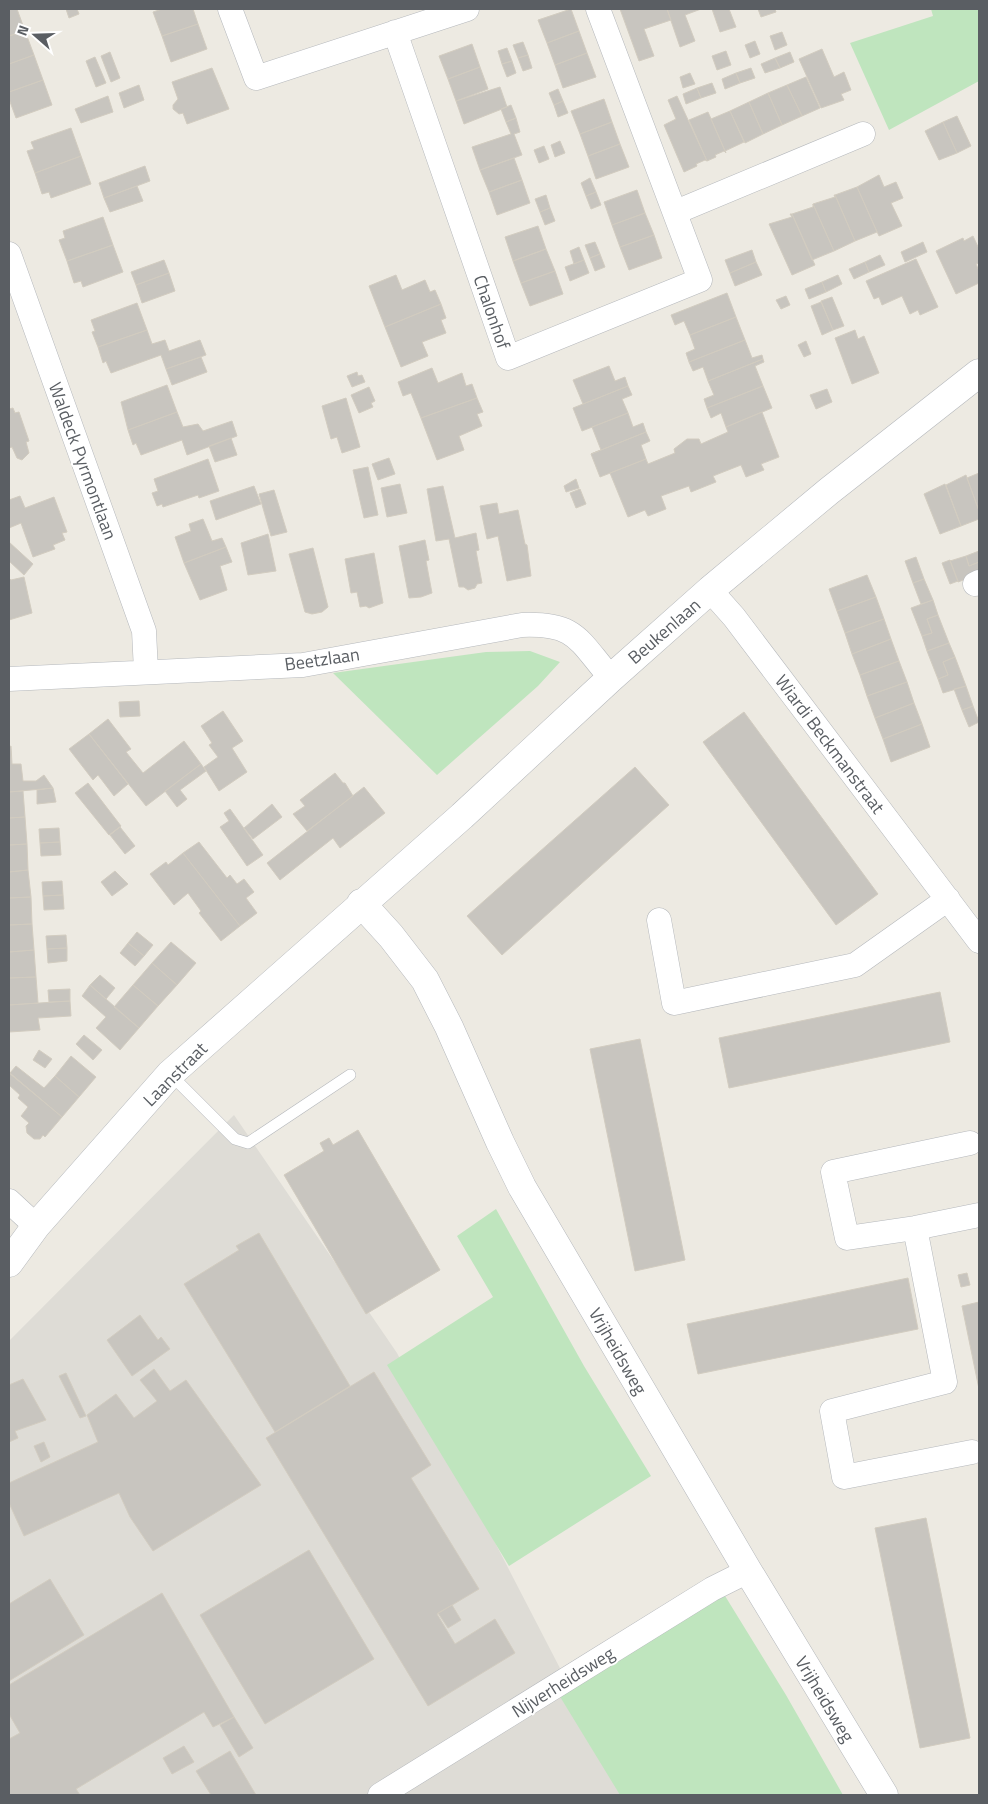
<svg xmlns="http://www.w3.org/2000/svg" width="988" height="1804" font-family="'Titillium Web',sans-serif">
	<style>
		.industrial { fill: #dedcd6 }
		.green { fill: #bfe5be }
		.building { fill: #c8c5bf; stroke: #d2ccc0 }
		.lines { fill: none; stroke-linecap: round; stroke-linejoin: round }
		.service-casing { stroke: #b5b8bc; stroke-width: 12 }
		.minor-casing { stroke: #b5b8bc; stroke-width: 25 }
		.tertiary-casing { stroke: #b5b8bc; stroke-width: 29 }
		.service { stroke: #fff; stroke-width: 11 }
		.minor { stroke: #fff; stroke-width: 24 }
		.tertiary { stroke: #fff; stroke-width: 28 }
		.labels { text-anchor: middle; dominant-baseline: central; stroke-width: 4; stroke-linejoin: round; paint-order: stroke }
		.street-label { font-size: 18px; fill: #5a5e63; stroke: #fff }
	</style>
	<rect width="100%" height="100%" fill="#edeae2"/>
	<path class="industrial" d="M234,1115L397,1353L579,1705L635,1795H9V1341Z"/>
	<path class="green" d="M931,9H979V81L889,130L850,43L933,16Z
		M530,651L560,662L538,686L437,775L333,673L486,652Z
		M496,1209L584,1366L651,1476L509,1566L387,1365L493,1297L457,1236Z
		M722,1591L786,1695L843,1795H620L559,1695Z"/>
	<path class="building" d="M9,9H17L25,31L9,36Z
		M66,9H77L79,14L69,18Z
		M162,9H193L198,24L162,36L153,12Z
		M571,9L579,31L547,43L538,20Z
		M620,9H667L671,20L644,29L654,56L639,61Z
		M667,9H701L685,15L695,41L680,47Z
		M712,9H729L736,27L720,32Z
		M758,9H775L776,12L761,17Z
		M198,24L207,49L171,62L162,36Z
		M25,31L34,55L9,64V36Z
		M579,31L587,53L555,65L547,43Z
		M782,32L787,45L775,50L770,36Z
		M755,41L760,54L750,58L745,45Z
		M523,42L528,55L518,58L513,45Z
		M472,44L480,67L448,79L439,56Z
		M507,48L512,61L502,64L498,51Z
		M822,49L834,77L844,72L851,90L841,94L844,100L821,108L799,59Z
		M726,51L731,65L717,70L712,56Z
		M110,52L120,78L111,82L101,56Z
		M790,52L794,62L780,68L775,58Z
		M587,53L596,77L563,88L555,65Z
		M34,55L43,80L9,92V64Z
		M528,55L532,68L523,71L518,58Z
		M95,57L106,83L96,87L86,61Z
		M775,58L780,68L765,73L761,64Z
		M512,61L516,73L507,77L502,64Z
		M480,67L488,89L456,101L448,79Z
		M212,68L229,109L187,124L183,113L179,114L173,109V105L178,99L172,82Z
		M751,68L755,78L740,83L736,73Z
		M690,73L695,84L683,88L680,77Z
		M736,73L740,83L725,89L722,79Z
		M806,77L820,108L802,116L787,85Z
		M43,80L52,105L16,118L9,99V92Z
		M712,83L716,93L701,98L697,88Z
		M139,85L144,100L124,108L119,93Z
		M787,85L802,116L782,125L768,93Z
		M500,87L507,107L464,124L456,101Z
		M697,88L701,98L686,104L683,94Z
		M558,89L563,101L554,105L549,93Z
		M768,93L782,125L763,134L749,102Z
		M108,96L113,112L81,123L75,109Z
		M677,96L707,161L705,160L696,164L697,166L684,172L664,125L676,119L668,100Z
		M604,99L612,122L580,134L571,111Z
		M563,101L568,113L558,117L554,105Z
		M749,102L763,134L745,143L730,111Z
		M511,105L516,118L506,122L501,109Z
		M730,111L744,142L725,151L711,119Z
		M708,112L726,153L724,151L715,155L716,157L707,161L689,120Z
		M957,116L971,146L957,153L943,122Z
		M516,118L520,132L514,134L522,155L480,170L472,147L511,134L506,122Z
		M612,122L620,144L588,156L580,134Z
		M943,122L957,153L939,160L925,131Z
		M71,128L81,156L35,173L27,151L34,149L31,142Z
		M560,141L565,153L555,157L551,145Z
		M620,144L629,167L596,179L588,156Z
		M544,146L549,159L539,163L534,150Z
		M81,156L91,184L51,198L49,192L42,194L35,173Z
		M514,158L522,180L489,192L480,170Z
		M145,166L150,181L104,198L99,183Z
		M879,175L884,187L896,182L903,198L891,203L902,226L879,236L857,187Z
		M590,178L596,192L586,196L581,183Z
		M522,180L530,203L497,215L489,192Z
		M137,186L143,201L110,212L104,198Z
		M857,187L877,232L855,241L835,195Z
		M637,190L645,213L612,225L604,202Z
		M596,192L601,205L591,209L586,196Z
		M546,195L550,208L540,212L535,199Z
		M834,195H835L855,241L834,251L813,204L835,197Z
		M813,204L834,251L812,260L792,214L813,207Z
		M550,208L555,221L545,225L540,212Z
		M645,213L654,235L620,247L612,225Z
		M790,214H792L815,265L792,275L769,224L792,217Z
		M103,217L113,245L67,261L59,240L65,238L63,231Z
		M538,226L546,249L513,261L505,237Z
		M654,235L662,258L629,270L620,247Z
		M973,236L979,249V263L976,264L979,271V283L956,294L936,251L963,238L964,241Z
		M595,242L600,254L590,258L585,245Z
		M923,242L927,252L905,262L901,252Z
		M113,245L123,272L83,287L81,281L74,283L67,261Z
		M579,247L584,260L574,264L570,251Z
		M546,249L555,271L521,283L513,261Z
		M752,250L756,262L730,273L725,260Z
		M600,254L605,267L595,271L590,258Z
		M880,255L885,265L869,272L865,262Z
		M916,259L938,307L920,315L918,310L910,314L902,296L882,305L879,297L874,299L866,281Z
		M164,260L169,273L136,285L131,272Z
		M584,260L589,273L570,281L565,267Z
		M756,262L762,275L735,286L730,273Z
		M865,262L869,272L854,279L849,269Z
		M555,271L563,294L530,306L521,283Z
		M169,273L175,291L142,303L136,285Z
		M396,275L402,290L425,280L430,292L435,290L441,304L385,327L369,286Z
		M838,275L842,284L826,292L822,282Z
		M822,282L826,292L809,299L805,289Z
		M727,293L736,317L690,335L684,321L675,325L671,315Z
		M786,296L790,305L781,309L776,300Z
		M832,297L844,326L833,330L821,301Z
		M821,302L833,330L822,335L811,306Z
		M137,303L147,330L98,347L92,332L95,331L91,320Z
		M441,304L446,318L441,320L446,333L422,342L428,356L401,367L385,327Z
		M736,317L745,340L689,362L686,353L695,349L690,335Z
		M147,330L152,344L165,340L169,351L200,340L206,355L166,369L161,355L111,373L106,361L103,363L98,347Z
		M855,330L858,339L864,336L879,373L852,384L835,338Z
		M745,340L752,358L762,355L763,359L708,381L703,367L693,371L689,362Z
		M806,341L811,354L804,357L798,345Z
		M201,357L207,372L172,385L166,369Z
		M763,359L764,362L755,366L763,386L707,408L704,399L714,395L708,381Z
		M609,366L615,381L625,377L628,386L583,404L573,380Z
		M432,368L438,383L462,373L466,386L472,384L477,398L421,418L411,393L403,396L398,382Z
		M357,372L358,376L362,375L365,382L352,387L347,376Z
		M167,385L177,412L128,430L121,402Z
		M628,386L632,395L622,399L628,413L582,431L573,408Z
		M763,386L772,408L726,427L721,413L711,418L707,408Z
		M369,387L375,401L371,403L373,407L359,413L351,395Z
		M827,389L832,402L816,409L810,395Z
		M346,398L360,447L342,453L337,437L331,439L322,406Z
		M477,398L483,412L477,414L482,426L459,436L464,450L437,460L421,418Z
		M13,408L15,413L19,412L29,441L26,442L29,453L22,460L17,458L12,447L9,448V409Z
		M177,412L183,427L198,424L203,431L232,421L237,436L187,455L182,440L141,455L136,443L133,445L128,430Z
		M762,412L779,457L761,464L764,470L746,477L741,465L713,476L716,482L691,492L689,486L661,496L666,509L648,516L645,510L628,517L610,473L646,459L648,464L675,453L674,449L687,439H699L701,444L728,432L726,427Z
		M628,413L633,427L643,423L646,432L591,454L601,450L592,427Z
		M646,432L650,441L641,445L646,459L600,477L591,454Z
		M231,438L237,455L215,462L209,446Z
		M389,458L395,474L378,480L372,464Z
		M208,459L219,491L199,498L198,495L163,507L162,504L157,506L152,493L158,491L154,479Z
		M368,467L378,515L364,518L353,470Z
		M979,473V511L967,478Z
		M966,475L979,511V519L961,526L946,485Z
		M576,479L579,488L566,492L564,486Z
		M400,484L407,513L387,517L381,488Z
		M945,484L961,526L940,534L924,494Z
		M254,486L261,504L216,520L210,501Z
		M443,486L455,538L476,533L479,550L476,551L482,583L477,584L475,588L468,590L464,587H459L449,539L436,541L427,489Z
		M580,489L586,504L576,508L570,493Z
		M274,490L287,532L271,536L259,494Z
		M20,496L25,508L54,497L67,532L62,533L65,540L53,545L55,549L33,557L21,523L9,528V500Z
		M497,503L499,514L518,510L525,544L527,545L531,576L507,581L498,536L487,539L480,506Z
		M203,519L212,541L222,538L226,547L184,563L175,537L191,531L189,524Z
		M268,534L276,571L248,575L241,543Z
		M425,540L429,560L426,561L432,593L421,597L409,598L399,546Z
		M9,542L33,564L24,575L9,561Z
		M226,547L232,562L220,566L227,590L200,600L184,563Z
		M313,548L328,607L322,612L312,614L305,612L289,554Z
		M979,551V562L969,566L966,556Z
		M374,553L383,603L369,608L366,606L360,607L357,592L351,593L345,559Z
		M966,556L969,566L979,562V574L958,582L950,561Z
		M916,557L924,579L913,583L905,561Z
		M950,560L958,581L950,584L942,563Z
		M867,575L876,597L837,611L829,589Z
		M24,577L32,613L9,620V578L11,580Z
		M924,579L933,600L921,604L913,583Z
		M876,597L884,619L845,633L837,611Z
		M933,600L938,615L927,619L932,633L922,636L911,608Z
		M938,615L949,643L927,651L922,636L932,633L927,619Z
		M884,619L891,639L852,654L845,633Z
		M891,639L899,661L860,675L852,654Z
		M949,643L955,657L943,662L948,675L938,679L927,651Z
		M955,657L966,686L943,693L938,679L948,675L943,662Z
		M899,661L907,682L867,696L860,675Z
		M907,682L914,703L875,718L867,696Z
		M966,686L973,706L962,710L954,689Z
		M139,701L140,716L120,717L119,702Z
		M914,703L922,724L883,739L875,718Z
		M973,706L979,722L969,727L962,710Z
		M223,711L243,741L232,748L247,772L219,791L204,767L218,757L209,745L212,743L201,726Z
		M744,712L878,894L836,925L703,742Z
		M108,719L131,749L126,752L143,773L184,741L201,764L146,806L89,734Z
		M922,724L930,747L891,762L883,739Z
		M89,734L128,784L114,796L98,775L93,780L69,749Z
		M11,746L12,764H21L23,781H36L44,775L53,788L9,792V747Z
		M201,764L206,771L180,790L187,799L177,807L165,791Z
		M635,767L669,805L502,955L467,916Z
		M335,773L343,783H345L353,796L307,831L293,814L305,806L300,800Z
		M88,783L121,826L109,835L75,793Z
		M364,787L385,813L340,848L333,838L280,880L267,863Z
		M53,788L56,802L37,804V790Z
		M23,791L25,817L9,818V792Z
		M272,804L282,817L253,839L244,828Z
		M230,809L263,855L247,866L220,827L229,821L224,813Z
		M25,817L27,844L9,845V818Z
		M120,827L135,846L125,854L110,835Z
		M59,828L60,842L40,843L39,829Z
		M60,842L61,855L41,856L40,843Z
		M199,842L227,878L230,875L237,884L244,879L254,892L246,898L257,913L240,926L183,853Z
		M27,844L28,870L9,872V845Z
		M183,853L240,926L221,941L199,913L201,911L188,893L174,905L150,874L166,862L168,865Z
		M28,870L31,897L9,898V872Z
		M115,871L128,884L112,896L101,882Z
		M62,881L63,895L43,896L42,882Z
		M63,895L64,909L44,910L43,896Z
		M31,897L32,924L9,925V898Z
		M32,924L34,950L9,952V925Z
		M137,932L153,945L144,956L128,943Z
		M66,935L67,948L47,949L46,936Z
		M171,942L196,963L177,985L152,963Z
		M128,943L144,956L135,966L120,953Z
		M67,948V961L48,963L47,949Z
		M34,950L36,977L9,978V952Z
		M152,963L177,985L158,1006L133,985Z
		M100,975L115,988L106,999L90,985Z
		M36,977L38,1003L9,1005V978Z
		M90,985L139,1028L120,1050L96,1028L106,1017L82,996Z
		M133,985L158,1006L139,1028L114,1007Z
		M70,989V1001L49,1002L48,990Z
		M940,992L950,1042L729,1088L719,1038Z
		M70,1001L71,1016L38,1018L40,1030L9,1032V1005Z
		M84,1035L102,1050L93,1060L76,1044Z
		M640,1039L685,1260L635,1271L590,1049Z
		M39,1050L52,1059L45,1068L33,1060Z
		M71,1056L96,1077L79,1097L55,1076Z
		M16,1066L44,1088L55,1076L79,1097L62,1117L10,1073Z
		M9,1073L62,1117L45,1137L43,1135L40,1139H34L27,1133L26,1126L29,1123L21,1116L28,1107L18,1098L20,1095L9,1085Z
		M358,1130L440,1270L366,1314L284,1175L324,1151L320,1143L329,1138L333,1145Z
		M259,1233L350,1386L275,1432L184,1284L239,1250L236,1246Z
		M967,1273L970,1285L961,1287L958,1275Z
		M908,1278L918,1329L698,1374L687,1324Z
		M979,1302V1389L962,1306Z
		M140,1315L158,1340L161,1337L170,1349L132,1376L107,1340Z
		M154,1369L170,1391L186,1380L261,1485L153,1551L130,1517L119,1493L24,1536L9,1503V1483L98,1442L87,1415L116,1394L134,1418L157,1401L140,1380Z
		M374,1372L431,1465L411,1478L479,1589L437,1614L455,1644L495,1619L515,1653L428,1706L266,1438Z
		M66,1373L86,1416L80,1418L59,1376Z
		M23,1379L46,1420L15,1431L18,1438L9,1442V1385Z
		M44,1442L50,1457L41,1462L34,1446Z
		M926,1518L970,1738L920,1748L875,1528Z
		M309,1550L374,1659L265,1724L200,1615Z
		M50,1579L84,1635L9,1681V1604Z
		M162,1593L234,1717L213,1727L204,1712L76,1789L80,1795H9V1739L20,1733L9,1714V1685Z
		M452,1605L461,1620L448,1628L438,1613Z
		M234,1717L253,1748L239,1757L220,1725Z
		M184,1746L194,1762L172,1774L163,1758Z
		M230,1751L256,1795H211L196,1771Z"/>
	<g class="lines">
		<defs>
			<path id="service" d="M170,1074L235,1139L248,1143L350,1075"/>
			<path id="minor" d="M230,9L256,78L467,9
				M395,32L508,358L700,280L598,9
				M676,212L863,134
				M9,254L144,631L146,671
				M975,584L979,582
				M710,590L734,617L979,941
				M9,679L303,665L522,625C577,623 578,640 611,678
				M659,920L674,1003L855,965L948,899
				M970,1143L833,1172L847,1238L915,1228L979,1215
				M9,1201L36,1226
				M915,1228L945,1382L832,1411L844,1477L972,1452
				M380,1795L712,1589L748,1571"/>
			<path id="tertiary" d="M361,903L391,936L425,980L449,1027L500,1142L522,1187L748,1571L884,1795
				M9,1263L36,1226L170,1074L462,816L611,678L710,590L829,491L979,373"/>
		</defs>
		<use href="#service" class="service-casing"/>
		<use href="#minor" class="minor-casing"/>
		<use href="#tertiary" class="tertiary-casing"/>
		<use href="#service" class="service"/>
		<use href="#minor" class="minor"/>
		<use href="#tertiary" class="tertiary"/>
	</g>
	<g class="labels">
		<g class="street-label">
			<text transform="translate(492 312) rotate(71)">Chalonhof</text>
			<text transform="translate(83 461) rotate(70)">Waldeck Pyrmontlaan</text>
			<text transform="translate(664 631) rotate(-41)">Beukenlaan</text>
			<text transform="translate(322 659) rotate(-8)">Beetzlaan</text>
			<text transform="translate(830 744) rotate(53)">Wiardi Beckmanstraat</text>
			<text transform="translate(175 1074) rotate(-45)">Laanstraat</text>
			<text transform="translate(618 1351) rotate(60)">Vrijheidsweg</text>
			<text transform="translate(563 1682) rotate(-32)">Nijverheidsweg</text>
			<text transform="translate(825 1699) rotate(59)">Vrijheidsweg</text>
		</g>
	</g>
	<rect width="988" height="1804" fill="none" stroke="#5a5e63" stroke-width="20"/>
	<g transform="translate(35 35) rotate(290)" stroke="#ffffff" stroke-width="4" paint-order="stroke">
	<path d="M0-4L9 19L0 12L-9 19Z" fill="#5a5e63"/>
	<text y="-8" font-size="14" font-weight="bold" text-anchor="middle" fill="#5a5e63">N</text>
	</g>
</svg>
